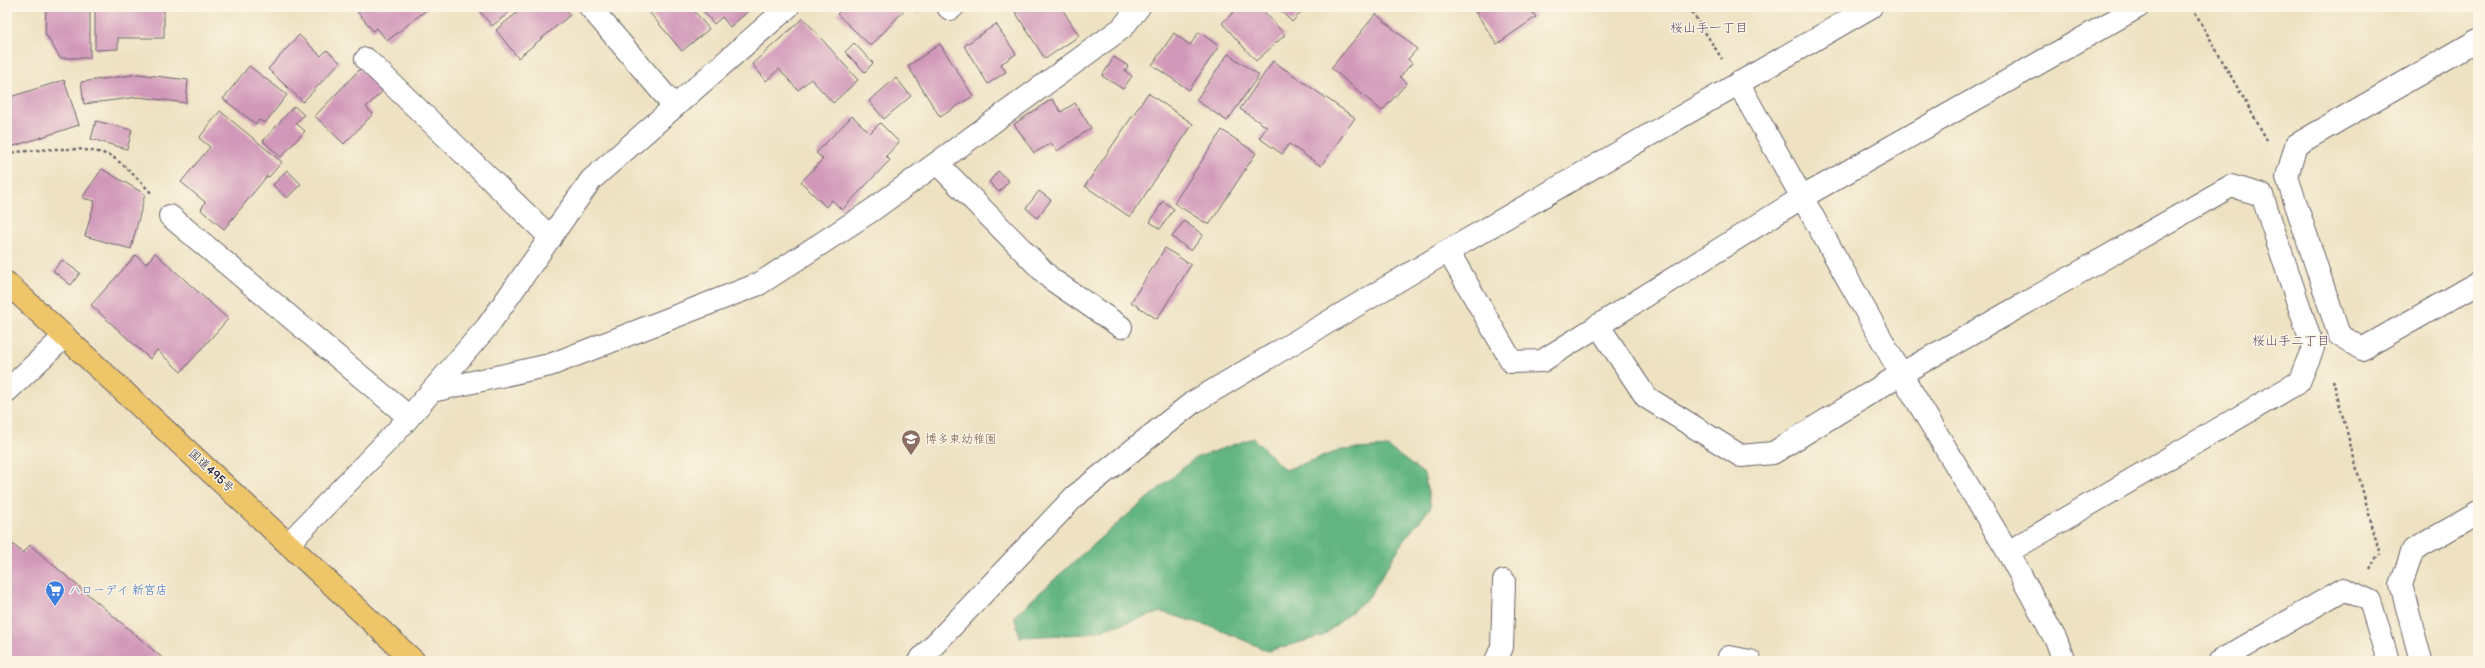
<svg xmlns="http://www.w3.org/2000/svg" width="2485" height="668" font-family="'Balsamiq Sans','Klee One',sans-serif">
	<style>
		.forest { fill: #62b581; stroke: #426c5e }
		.building { fill: #d198b9 }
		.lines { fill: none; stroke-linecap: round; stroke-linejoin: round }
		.minor-casing { stroke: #69656a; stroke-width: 24 }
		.highway-casing { stroke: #69656a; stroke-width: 24 }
		.path { stroke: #69656a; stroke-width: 2.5; stroke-dasharray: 3 3; stroke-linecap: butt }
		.minor { stroke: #fff; stroke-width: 22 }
		.highway { stroke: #eec569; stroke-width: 22 }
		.labels { text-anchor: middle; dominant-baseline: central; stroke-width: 3; stroke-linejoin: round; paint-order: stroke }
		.education-label { font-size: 12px; fill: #785e54; stroke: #fcf5e5; text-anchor: start }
		.street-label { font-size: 12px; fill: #22223b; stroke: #fcf5e5 }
		.shop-label { font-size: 12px; fill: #366cbe; stroke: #fcf5e5; text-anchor: start }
		.neighbourhood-label { font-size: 13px; fill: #5f4b67; stroke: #fcf5e5 }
	</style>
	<rect width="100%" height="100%" fill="#fcf5e5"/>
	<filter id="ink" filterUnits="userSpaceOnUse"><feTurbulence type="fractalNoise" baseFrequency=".025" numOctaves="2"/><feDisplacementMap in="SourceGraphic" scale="8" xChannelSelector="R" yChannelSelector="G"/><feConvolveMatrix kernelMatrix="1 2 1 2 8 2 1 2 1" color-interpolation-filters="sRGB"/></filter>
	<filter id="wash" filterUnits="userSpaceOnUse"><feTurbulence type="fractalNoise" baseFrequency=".012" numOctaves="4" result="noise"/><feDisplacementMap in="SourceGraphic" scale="16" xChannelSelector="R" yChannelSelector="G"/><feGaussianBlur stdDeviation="0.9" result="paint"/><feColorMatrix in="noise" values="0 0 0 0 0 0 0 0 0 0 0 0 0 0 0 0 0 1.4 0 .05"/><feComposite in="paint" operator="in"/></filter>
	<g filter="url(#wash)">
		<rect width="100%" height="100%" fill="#eee2c2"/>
		<path class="forest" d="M1253,438L1285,470L1341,450L1388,447L1424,474L1431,507L1404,540L1369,597L1323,636L1268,651L1216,628L1162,612L1087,634L1020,637L1014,616L1098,540L1195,458Z"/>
		<g id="blocks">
			<path class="building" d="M46,7H90V58H60L45,33Z
				M95,7H164V38H118V49L95,50Z
				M360,7H430L387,41L377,28L373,31L356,10Z
				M476,7H516L492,26Z
				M524,7H564L570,15L518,58L496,30Z
				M655,7H691L709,29L682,51L649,12Z
				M700,7H753L730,27L722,17L714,24Z
				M840,7H907L871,46L837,14L842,9Z
				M913,7H923L917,12Z
				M1012,7H1061L1079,36L1045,59Z
				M1239,7H1260L1285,35L1256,61L1222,23Z
				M1277,7H1306L1292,22Z
				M1472,7H1529L1536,17L1497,44Z
				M1376,14L1417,49L1408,59L1412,63L1400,77L1407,83L1382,111L1331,68Z
				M803,18L858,80L833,103L811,79L798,90L779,69L766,81L752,64Z
				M996,24L1016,54L1001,64L1006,72L988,84L964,46Z
				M1199,32L1219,46L1189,90L1152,65L1174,33L1190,45Z
				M299,35L321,56L327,50L340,62L303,102L268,69Z
				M854,43L873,63L865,72L845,52Z
				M940,44L973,96L940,117L908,66Z
				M1228,54L1259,75L1227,121L1196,100Z
				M1114,57L1128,66L1125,71L1132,76L1123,89L1102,76Z
				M1273,61L1355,118L1321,166L1289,144L1282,154L1259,138L1267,127L1240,109Z
				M249,66L287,95L265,123L259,120L256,124L223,99Z
				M360,69L383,91L366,107L373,114L344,144L315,116Z
				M139,74L188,80L186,103L139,97L84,104L81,82Z
				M896,78L911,96L884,119L869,101Z
				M64,80L79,125L8,148L7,98Z
				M1148,93L1193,124L1130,217L1085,186Z
				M1052,99L1061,112L1075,103L1091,128L1057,151L1051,143L1034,153L1014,124Z
				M294,106L304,115L296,123L305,131L281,157L263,141Z
				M220,111L282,162L269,177L267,176L224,229L201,210L205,202L181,182L210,147L199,138Z
				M852,116L870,133L880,123L899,142L886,156L890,160L842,210L832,200L826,207L801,182L823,159L816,153Z
				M96,121L132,130L127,149L91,139Z
				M1222,130L1256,153L1209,225L1174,203Z
				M102,169L145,194L131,249L85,236L95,201L82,198Z
				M287,170L301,184L287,198L273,185Z
				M998,171L1009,181L999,192L989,182Z
				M1039,191L1051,200L1037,218L1026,208Z
				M1163,201L1174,209L1160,229L1150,222Z
				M1184,221L1203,235L1191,251L1172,237Z
				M1165,248L1191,265L1157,319L1131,302Z
				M155,253L228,319L181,372L157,350L150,359L91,305L136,255L146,264Z
				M62,260L80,273L71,285L53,271Z
				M9,541L23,553L30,545L166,661H7V543Z"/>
		</g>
	</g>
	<g filter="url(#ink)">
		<use href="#blocks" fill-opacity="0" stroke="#69656a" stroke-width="1"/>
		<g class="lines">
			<defs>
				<path id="minor" d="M590,7L674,106
					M948,7L950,9L953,7
					M2478,40L2296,145L2287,177L2339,335L2362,349L2478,283
					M366,59L551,238
					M1738,83L1901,374L2008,552L2057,642L2064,661
					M937,163L1051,279L1121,327
					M170,216L409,417
					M1448,251L1512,362L1542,361L1801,198L2138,7
					M1598,325L1646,397L1741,456L1773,453L1901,374L2231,186L2262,195L2313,348L2299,382L2008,552
					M7,391L65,336
					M432,391L550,365L759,284L871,211L1122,28L1139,7
					M289,543L397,431L487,327L591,180L788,7
					M919,661L1075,496L1192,403L1448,251L1871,7
					M1496,661L1502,647L1504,581
					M1728,661L1729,657L1750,661
					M2220,661L2344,589L2370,601L2388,661
					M2421,661L2401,585L2413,550L2478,513"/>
				<path id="highway" d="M7,283L414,661"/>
			</defs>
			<use href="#minor" class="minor-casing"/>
			<use href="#highway" class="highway-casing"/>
			<path class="path" d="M1689,7L1722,59
				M2192,7L2267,140
				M7,153C38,150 76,145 106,154C118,157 143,184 152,194
				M2333,380L2380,555
				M2370,570L2378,554"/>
			<use href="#minor" class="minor"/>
			<use href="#highway" class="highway"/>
		</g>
	</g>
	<defs>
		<symbol id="school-pin" viewBox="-11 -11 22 30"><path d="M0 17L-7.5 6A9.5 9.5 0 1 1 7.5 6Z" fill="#8d6e63" stroke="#fcf5e5"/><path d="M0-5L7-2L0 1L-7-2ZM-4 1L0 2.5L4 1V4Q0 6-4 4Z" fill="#fff"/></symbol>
		<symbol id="supermarket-pin" viewBox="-11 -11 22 30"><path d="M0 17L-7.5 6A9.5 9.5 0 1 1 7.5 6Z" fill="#3f7fe0" stroke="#fcf5e5"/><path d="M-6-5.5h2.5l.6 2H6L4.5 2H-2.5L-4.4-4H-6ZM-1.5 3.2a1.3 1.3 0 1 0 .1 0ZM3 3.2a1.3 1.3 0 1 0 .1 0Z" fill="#fff"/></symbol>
	</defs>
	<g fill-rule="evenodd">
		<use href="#school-pin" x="900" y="428" width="22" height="30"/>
		<use href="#supermarket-pin" x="44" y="579" width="22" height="30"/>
	</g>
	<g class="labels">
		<g class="education-label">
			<text x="925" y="439">博多東幼稚園</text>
		</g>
		<g class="street-label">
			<text transform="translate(211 471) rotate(43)">国道495号</text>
		</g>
		<g class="shop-label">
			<text x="69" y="590">ハローデイ 新宮店</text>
		</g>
		<g class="neighbourhood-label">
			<text x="1709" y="28">桜山手一丁目</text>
			<text x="2291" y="341">桜山手二丁目</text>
		</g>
	</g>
	<rect width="2485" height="668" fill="none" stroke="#fcf5e5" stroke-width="24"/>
</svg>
